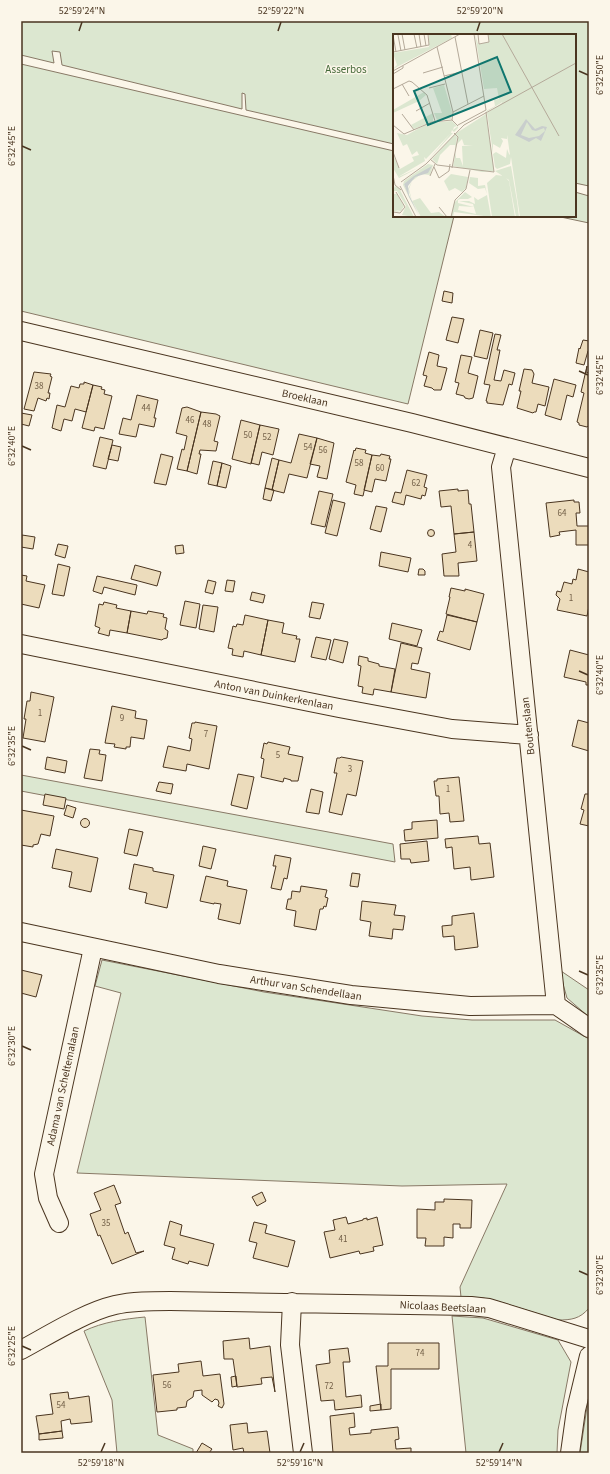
<svg xmlns="http://www.w3.org/2000/svg" width="610" height="1474" font-family="'Source Sans 3',sans-serif">
	<style>
		.green { fill: #dce7d0; stroke: #887966 }
		.building { fill: #ecdcbc; stroke: #4a3520 }
		.lines { fill: none; stroke-linecap: round; stroke-linejoin: round }
		.street-casing { stroke: #4a3520; stroke-width: 20 }
		.street { stroke: #fbf6e9; stroke-width: 18 }
		.ticks { fill: none; stroke: #4a3520; stroke-width: 1.5 }
		.labels { text-anchor: middle; dominant-baseline: central; stroke-width: 3; stroke-linejoin: round; paint-order: stroke }
		.number-label { font-size: 9px; fill: #725f47 }
		.park-label { font-size: 11px; fill: #436837; stroke: #fbf6e9 }
		.street-label { font-size: 11px; fill: #4a3520; stroke: #fbf6e9 }
		.inset-road { fill: none; stroke: #b4a999; stroke-width: 1 }
		.view { fill: #0f766e; fill-opacity: 0.15; stroke: #0f766e; stroke-width: 2 }
		.inset-edge { fill: none; stroke: #4a3520; stroke-width: 2 }
		.neatline { fill: none; stroke: #4a3520; stroke-width: 1.5 }
		.ticks-label { font-size: 10px; text-anchor: middle; fill: #4a3520 }
	</style>
	<rect width="100%" height="100%" fill="#fbf6e9"/>
	<path class="green" d="M21,21H589V186L575,183V35H394V144L246,110L245,94L242,93V109L62,65L60,52L52,51L54,63L21,55Z
		M21,64L394,151V216H454L408,404L21,311Z
		M575,192L589,196V223L556,216H575Z
		M21,775L393,844L395,862L21,791Z
		M102,960L264,992L422,1016L472,1020H555L589,1039V1308C580,1319 571,1320 558,1320L497,1301L483,1298L461,1297L460,1287L507,1184L402,1186L77,1173L121,993L95,986Z
		M561,971L589,990V1017L567,998L563,984Z
		M452,1316L483,1318L558,1340L571,1362L558,1430L557,1453H466Z
		M145,1317L158,1435L193,1449V1453H117L112,1400L84,1331C103,1322 124,1319 145,1317Z
		M589,1394V1453H580Z"/>
	<path class="building" d="M444,291L453,293L452,303L442,301Z
		M452,317L464,319L458,343L446,340Z
		M480,330L493,333L487,359L474,356Z
		M495,334L501,335L497,350H500L494,380L501,381L504,370L515,373L512,385L509,384L503,405L487,403V401H486L490,385L484,384Z
		M583,340L589,341V351H588L584,365L576,363L579,348L580,349Z
		M429,352L439,355L437,366L447,368L441,390H434L432,388L424,386L427,376L423,375Z
		M461,355L472,357L468,373L478,376L473,398L469,399L465,398L464,396L456,394L459,383L455,382Z
		M587,366L586,372L589,373V425L587,427L579,425V423L577,422L584,393L581,392Z
		M524,369L532,370L534,374L532,383L549,387L545,406L538,404L536,412H534L533,413L517,408L521,391H519Z
		M34,372L51,374L50,376L52,377L48,393H50L49,399L47,398L46,401L38,398L34,411L24,409Z
		M554,379L576,385L573,397L567,395L561,420L545,415Z
		M84,382L93,385L86,412L75,409L72,421L64,419L61,431L52,428L57,405L65,407L71,386L79,388L80,384H84Z
		M93,385L102,387L101,389L105,390L104,394L112,396L104,429L95,427L94,431L82,428Z
		M137,395L158,400L154,418H156L154,427L139,424L136,437L119,434L123,418L131,420Z
		M187,407L201,412L187,471L177,469L182,449L184,450L187,436L176,433L182,408Z
		M201,412L216,414L220,416L214,441L218,442L216,451L200,450L199,454H201L197,474L187,471Z
		M21,413L32,415L29,426L21,424Z
		M241,420L260,425L251,464L232,459Z
		M260,425L279,429L273,455L262,452L259,465L251,463Z
		M299,434L317,438L307,478L289,474L284,493L272,490L279,460L291,463Z
		M100,437L113,440L106,469L93,466Z
		M317,438L334,443L327,479L317,477L320,466L310,464Z
		M112,445L121,447L118,461L108,459Z
		M356,448L366,450L365,453L372,455L363,496L354,494L356,485L346,482L354,450L355,451Z
		M161,454L173,457L166,485L154,483Z
		M381,454L390,456L389,459H391L386,481L375,479L372,492L364,490L372,455L380,456Z
		M272,458L279,460L272,490L265,488Z
		M213,461L222,463L217,486L208,484Z
		M222,463L231,466L226,488L217,486Z
		M407,470L427,475L424,487L427,488L425,496L422,495L421,499L406,495L404,505L392,502L395,492L401,493Z
		M265,488L274,490L271,501L263,499Z
		M458,489V491L468,490L469,504H471L474,532L454,534L451,506L441,507L439,491Z
		M319,491L333,494L325,527L311,524Z
		M333,500L345,503L337,536L325,533Z
		M574,500V502H579L580,513H576L577,526H589V545H576V530L559,532L560,535L550,537L546,503Z
		M376,506L387,508L381,532L370,529Z
		M427.5 533a3.5 3.5 0 1 1 7 0a3.5 3.5 0 1 1-7 0Z
		M474,532L477,561L458,563L459,576H444L442,554L456,552L454,534Z
		M22,535L35,537L33,549L21,547Z
		M58,544L68,546L65,558L55,555Z
		M183,545L184,553L176,554L175,546Z
		M381,552L411,558L408,572L379,566Z
		M58,564L70,567L64,596L52,594Z
		M135,565L161,572L157,586L131,579Z
		M419,569H423L425,571V575H418Z
		M578,569L589,572V606L587,616L557,610L560,599L556,595L557,591L561,592L564,582L572,584L573,579L576,580Z
		M21,575L27,576L26,581L45,585L39,608L21,604Z
		M97,576L137,585L135,595L104,587L102,594L93,591Z
		M208,580L216,582L213,594L205,592Z
		M227,580L235,581L233,592L225,591Z
		M451,588L465,591V589L484,594L477,622L446,614L450,597H449Z
		M252,592L265,595L263,603L250,600Z
		M185,601L200,604L196,628L180,625Z
		M104,602L117,605L116,608L131,611L127,633L110,630L109,636L98,633L100,628L95,626L99,604L103,605Z
		M312,602L324,604L320,619L309,617Z
		M203,605L218,607L214,632L199,629Z
		M131,611L147,614L148,611L164,614L163,617L167,618L165,629L168,631L167,638L163,639L162,640L127,633Z
		M245,615L268,620L261,655L244,651L243,657L232,655L233,649L228,648L233,626L236,627L237,624L243,625Z
		M447,615L477,622L470,650L437,640L440,631L443,632Z
		M268,620L284,623L282,633L297,636L296,639H300L295,662L261,655Z
		M392,623L422,630L417,646L389,639Z
		M316,637L331,640L326,660L311,657Z
		M334,639L348,642L343,663L329,659Z
		M401,643L422,648L418,664L412,663L411,669L430,673L426,698L391,692Z
		M570,650L589,655V685H586V682L564,677Z
		M359,656L368,658V661L379,664V666L395,669L391,692L374,689L373,695L362,693L363,687L358,686L361,666L358,665Z
		M31,692L54,697L45,742L23,738L26,719H24L27,701H30Z
		M112,706L136,711L135,718L147,720L144,739L131,737L130,747H126V749L114,747L115,744L105,743Z
		M578,720L589,723V751L572,746Z
		M195,722L217,726L209,769L187,764L186,771L163,767L168,746L190,751L192,739L189,738L192,723H195Z
		M268,742L290,747L288,754L303,757L298,781H291V780L284,778L283,782L261,777L264,759L261,758L264,743L267,744Z
		M90,749L100,750L99,754L106,755L102,781L84,778Z
		M47,757L67,761L65,773L45,769Z
		M341,757L363,761L356,796L347,794L342,815L329,812L337,773H334L337,758H340Z
		M238,774L254,777L247,809L231,805Z
		M459,777L464,821L450,822L449,813L440,814L439,796H436L434,781H437V779Z
		M159,782L173,784L171,794L156,791Z
		M311,789L323,792L319,814L306,812Z
		M45,794L66,798L64,809L43,805Z
		M585,794H589V826L580,824L584,810L581,809Z
		M67,805L76,808L73,818L64,815Z
		M21,810L54,816L50,836L41,834L38,844L33,845V847L21,845Z
		M80.5 823a4.5 4.5 0 1 1 9 0a4.5 4.5 0 1 1-9 0Z
		M437,820L438,838L405,841L404,830L412,829V822Z
		M129,829L143,832L137,856L124,853Z
		M478,836L479,844L490,843L494,877L471,880L470,867L454,869L452,847L446,848L445,839Z
		M427,841L429,861L411,863L410,859H401L400,844Z
		M203,846L216,849L211,869L199,866Z
		M56,849L98,858L91,892L69,887L72,872L52,868Z
		M275,855L291,858L287,879L284,878L281,890L271,888L276,866H273Z
		M134,864L153,868V871L174,875L167,908L145,903L147,893L129,889Z
		M352,873L360,874L358,887L350,886Z
		M206,876L228,881L227,886L247,890L240,924L218,919L221,904L214,903V904L200,901Z
		M301,886L327,890L325,897L328,898L326,907L324,906L323,909H320L316,930L294,926L296,911L286,909L288,899H291L292,891L300,892Z
		M362,901L396,905L394,915L405,916L403,930L393,929L392,939L369,936L371,922L360,920Z
		M474,913L478,947L455,950L454,936L443,937L442,926L452,925V916Z
		M21,970L42,975L36,997L21,993Z
		M114,1185L121,1203L115,1205L125,1234L128,1232L136,1253L144,1251L112,1264L100,1235L98,1236L90,1214L101,1210L94,1193Z
		M262,1192L266,1201L257,1206L252,1197Z
		M444,1199L472,1200L471,1228H460V1224H453V1238L444,1237V1246H425L426,1238H417V1209L435,1210V1202H444Z
		M346,1217L348,1224L363,1220V1219L367,1218V1220L377,1217L383,1245L373,1247L374,1251L360,1254L359,1251L330,1258L324,1232L335,1230L333,1220Z
		M170,1221L182,1225L180,1235L214,1244L208,1266L189,1261L188,1264L172,1259L175,1248L164,1245Z
		M254,1222L267,1225L265,1233L295,1241L288,1267L253,1258L257,1243L249,1241Z
		M249,1338L250,1349L270,1346L275,1392L272,1377L261,1378L262,1384L237,1387L233,1359H224L223,1341Z
		M388,1343H439V1369H391V1409L381,1410L376,1366H388Z
		M348,1348L350,1362H343L346,1397L361,1395L362,1407L335,1410L334,1400L321,1401L316,1365L330,1363L329,1350Z
		M201,1361L203,1376L220,1374L224,1404L222,1408L218,1406L219,1403L218,1400L215,1399L212,1402L202,1395V1390L194,1391L193,1397L187,1401L186,1407L177,1408V1410L157,1412L153,1375L179,1372L178,1364Z
		M236,1376L237,1386L232,1387L231,1377Z
		M68,1392L69,1399L89,1396L92,1422L71,1424L70,1419L61,1421L62,1431L39,1434L36,1416L53,1414L50,1394Z
		M381,1404V1410L370,1411V1406Z
		M354,1413L355,1427L349,1428L350,1435L371,1433V1430L398,1427L399,1439L395,1440L396,1449L411,1448V1453H333L330,1416Z
		M247,1423L248,1433L267,1431L270,1453H244L243,1448L233,1450L230,1425Z
		M62,1431L63,1438L39,1440V1434Z
		M202,1443L212,1449L209,1453H196Z"/>
	<g class="lines">
		<defs>
			<path id="street" d="M21,331L412,423L589,468
				M507,447L501,467L556,1005
				M21,644L339,708L452,729L529,735
				M21,932L219,974L351,995L470,1006L556,1005L589,1028
				M59,1223L48,1198L44,1174L93,948
				M292,1302L290,1345L303,1453
				M21,1350C49,1335 85,1312 115,1305C133,1301 151,1301 170,1301L471,1306L489,1308L589,1339
				M570,1453L576,1410L589,1356"/>
		</defs>
		<use href="#street" class="street-casing"/>
		<use href="#street" class="street"/>
	</g>
	<path class="ticks" d="M79,31L82,22M278,31L281,22M477,31L480,22M579,71L588,75M22,146L31,150M579,371L588,375M22,446L31,450M579,671L588,675M22,746L31,750M579,971L588,975M22,1046L31,1050M579,1271L588,1275M22,1346L31,1350M101,1452L105,1443M300,1452L304,1443M499,1452L503,1443"/>
	<g class="labels">
		<g class="number-label">
			<text x="39" y="386">38</text>
			<text x="146" y="408">44</text>
			<text x="190" y="420">46</text>
			<text x="207" y="424">48</text>
			<text x="248" y="435">50</text>
			<text x="267" y="437">52</text>
			<text x="308" y="447">54</text>
			<text x="323" y="450">56</text>
			<text x="359" y="463">58</text>
			<text x="380" y="468">60</text>
			<text x="416" y="483">62</text>
			<text x="562" y="513">64</text>
			<text x="470" y="545">4</text>
			<text x="571" y="598">1</text>
			<text x="40" y="713">1</text>
			<text x="122" y="718">9</text>
			<text x="206" y="734">7</text>
			<text x="278" y="755">5</text>
			<text x="350" y="769">3</text>
			<text x="448" y="789">1</text>
			<text x="106" y="1223">35</text>
			<text x="343" y="1239">41</text>
			<text x="420" y="1353">74</text>
			<text x="167" y="1385">56</text>
			<text x="329" y="1386">72</text>
			<text x="61" y="1405">54</text>
		</g>
		<g class="park-label">
			<text x="346" y="69">Asserbos</text>
		</g>
		<g class="street-label">
			<text transform="translate(305 398) rotate(13)">Broeklaan</text>
			<text transform="translate(274 695) rotate(11)">Anton van Duinkerkenlaan</text>
			<text transform="translate(528 726) rotate(-96)">Boutenslaan</text>
			<text transform="translate(306 988) rotate(9)">Arthur van Schendellaan</text>
			<text transform="translate(63 1086) rotate(-78)">Adama van Scheltemalaan</text>
			<text transform="translate(443 1307) rotate(3)">Nicolaas Beetslaan</text>
		</g>
	</g>
	<g transform="translate(393 34)">
		<rect width="183" height="183" fill="#fbf6e9"/>
		<path d="M36,0H58L59,4L0,35L4,31L0,19L36,13ZM82,0L85,10L96,8L95,0H183V183H127L118,123L117,130L104,135L102,133L100,120L103,118L113,124L114,115L116,120L117,121L115,107L114,101V105L108,104L110,107L107,114L100,110V119L94,79L109,69L108,68V69L93,78V77L102,72L101,66L106,65L104,54L91,55ZM51,51L59,78L58,85L44,86L41,79H49L40,54ZM31,58L33,61L26,67L0,79V76ZM40,79V87L21,95L18,91ZM93,80L101,137L89,138L60,132L63,118V124H67L70,132L69,112L80,111H71L69,105L64,110L65,102L62,100ZM59,87L64,92L61,93L60,96L65,92V94L61,98L59,96L58,99H60L34,127L58,99L33,125L31,123L32,127L5,143L25,134L6,144L0,134V121L7,135L21,127L19,123L26,121L24,117L19,121L14,110L10,112L4,99L14,101L35,89ZM62,100L64,103L62,117V111H57L47,121L44,130L39,125ZM35,130L40,131L37,141L28,140L19,147L16,155L19,167L15,155L20,145L11,150L26,183L10,151L11,147ZM118,132L124,167L126,183H123L116,146L102,137ZM58,140L75,143L73,154L69,158L62,154L56,157L51,147ZM103,141L111,142L116,147L122,183H99L94,149ZM77,143L85,144V152L92,151L94,160L92,154L85,155L76,149ZM2,152L6,154L21,183L9,181L13,172L4,157H0ZM72,158L79,163L75,165H80H67L65,166V169L81,173L66,172L65,176L83,180L80,170L66,167H76L82,170L81,163L85,166L94,161L98,183L61,178L60,182L67,183H58L61,169ZM0,160H4L11,172L8,177L2,176L7,178L0,177ZM27,164L38,179L46,178L53,183H28L19,167Z" fill="#dce7d0"/>
		<path d="M133,85L142,95L149,92L154,93L148,107L143,104L136,108L122,101ZM134,88L139,96L143,97L151,94L152,97L146,102L136,104L128,101ZM39,132L35,139L22,143L15,152L16,161L27,183L16,163L11,150L21,142Z" fill="#c9cecd" fill-rule="evenodd"/>
		<path class="inset-road" d="M9,0L12,16M21,0L24,14M26,0L28,13M31,0L33,12M85,0L86,10L96,8L95,0M109,0L166,102M0,1L3,18M5,1L8,17M62,3L75,70M44,13L60,78L59,86M0,18L36,11L35,0M0,37L67,0M30,39L50,33M0,40L10,34V32M51,42L68,38M9,50L16,62M36,54L52,50M0,55L16,47L19,48L34,61L42,87M23,77L37,69M60,78L91,62M9,80L21,96M0,91L11,100L39,88L59,86L65,92M65,91L93,76L81,0M0,118L6,134M37,125L44,131L101,138L93,78M41,133L46,144L56,137L57,130M59,134L65,103L61,99M0,141L2,151L8,156M37,142L42,130M8,148L33,130L71,91L183,29M7,152L23,183M46,173L54,183M0,178L7,179L12,173L3,158M58,183L62,166L73,155L77,136"/>
		<path class="view" d="M104,23L118,58L35,91L21,57Z"/>
		<rect width="183" height="183" class="inset-edge"/>
	</g>
	<rect width="610" height="1474" fill="none" stroke="#fbf6e9" stroke-width="44"/>
	<rect x="22" y="22" width="566" height="1430" class="neatline"/>
	<g class="ticks-label">
		<text x="82" y="14">52°59'24"N</text>
		<text x="281" y="14">52°59'22"N</text>
		<text x="480" y="14">52°59'20"N</text>
		<text transform="translate(599 75) rotate(-90)" y="4">6°32'50"E</text>
		<text transform="translate(11 146) rotate(-90)" y="4">6°32'45"E</text>
		<text transform="translate(599 375) rotate(-90)" y="4">6°32'45"E</text>
		<text transform="translate(11 446) rotate(-90)" y="4">6°32'40"E</text>
		<text transform="translate(599 675) rotate(-90)" y="4">6°32'40"E</text>
		<text transform="translate(11 746) rotate(-90)" y="4">6°32'35"E</text>
		<text transform="translate(599 975) rotate(-90)" y="4">6°32'35"E</text>
		<text transform="translate(11 1046) rotate(-90)" y="4">6°32'30"E</text>
		<text transform="translate(599 1275) rotate(-90)" y="4">6°32'30"E</text>
		<text transform="translate(11 1346) rotate(-90)" y="4">6°32'25"E</text>
		<text x="101" y="1466">52°59'18"N</text>
		<text x="300" y="1466">52°59'16"N</text>
		<text x="499" y="1466">52°59'14"N</text>
	</g>
</svg>
